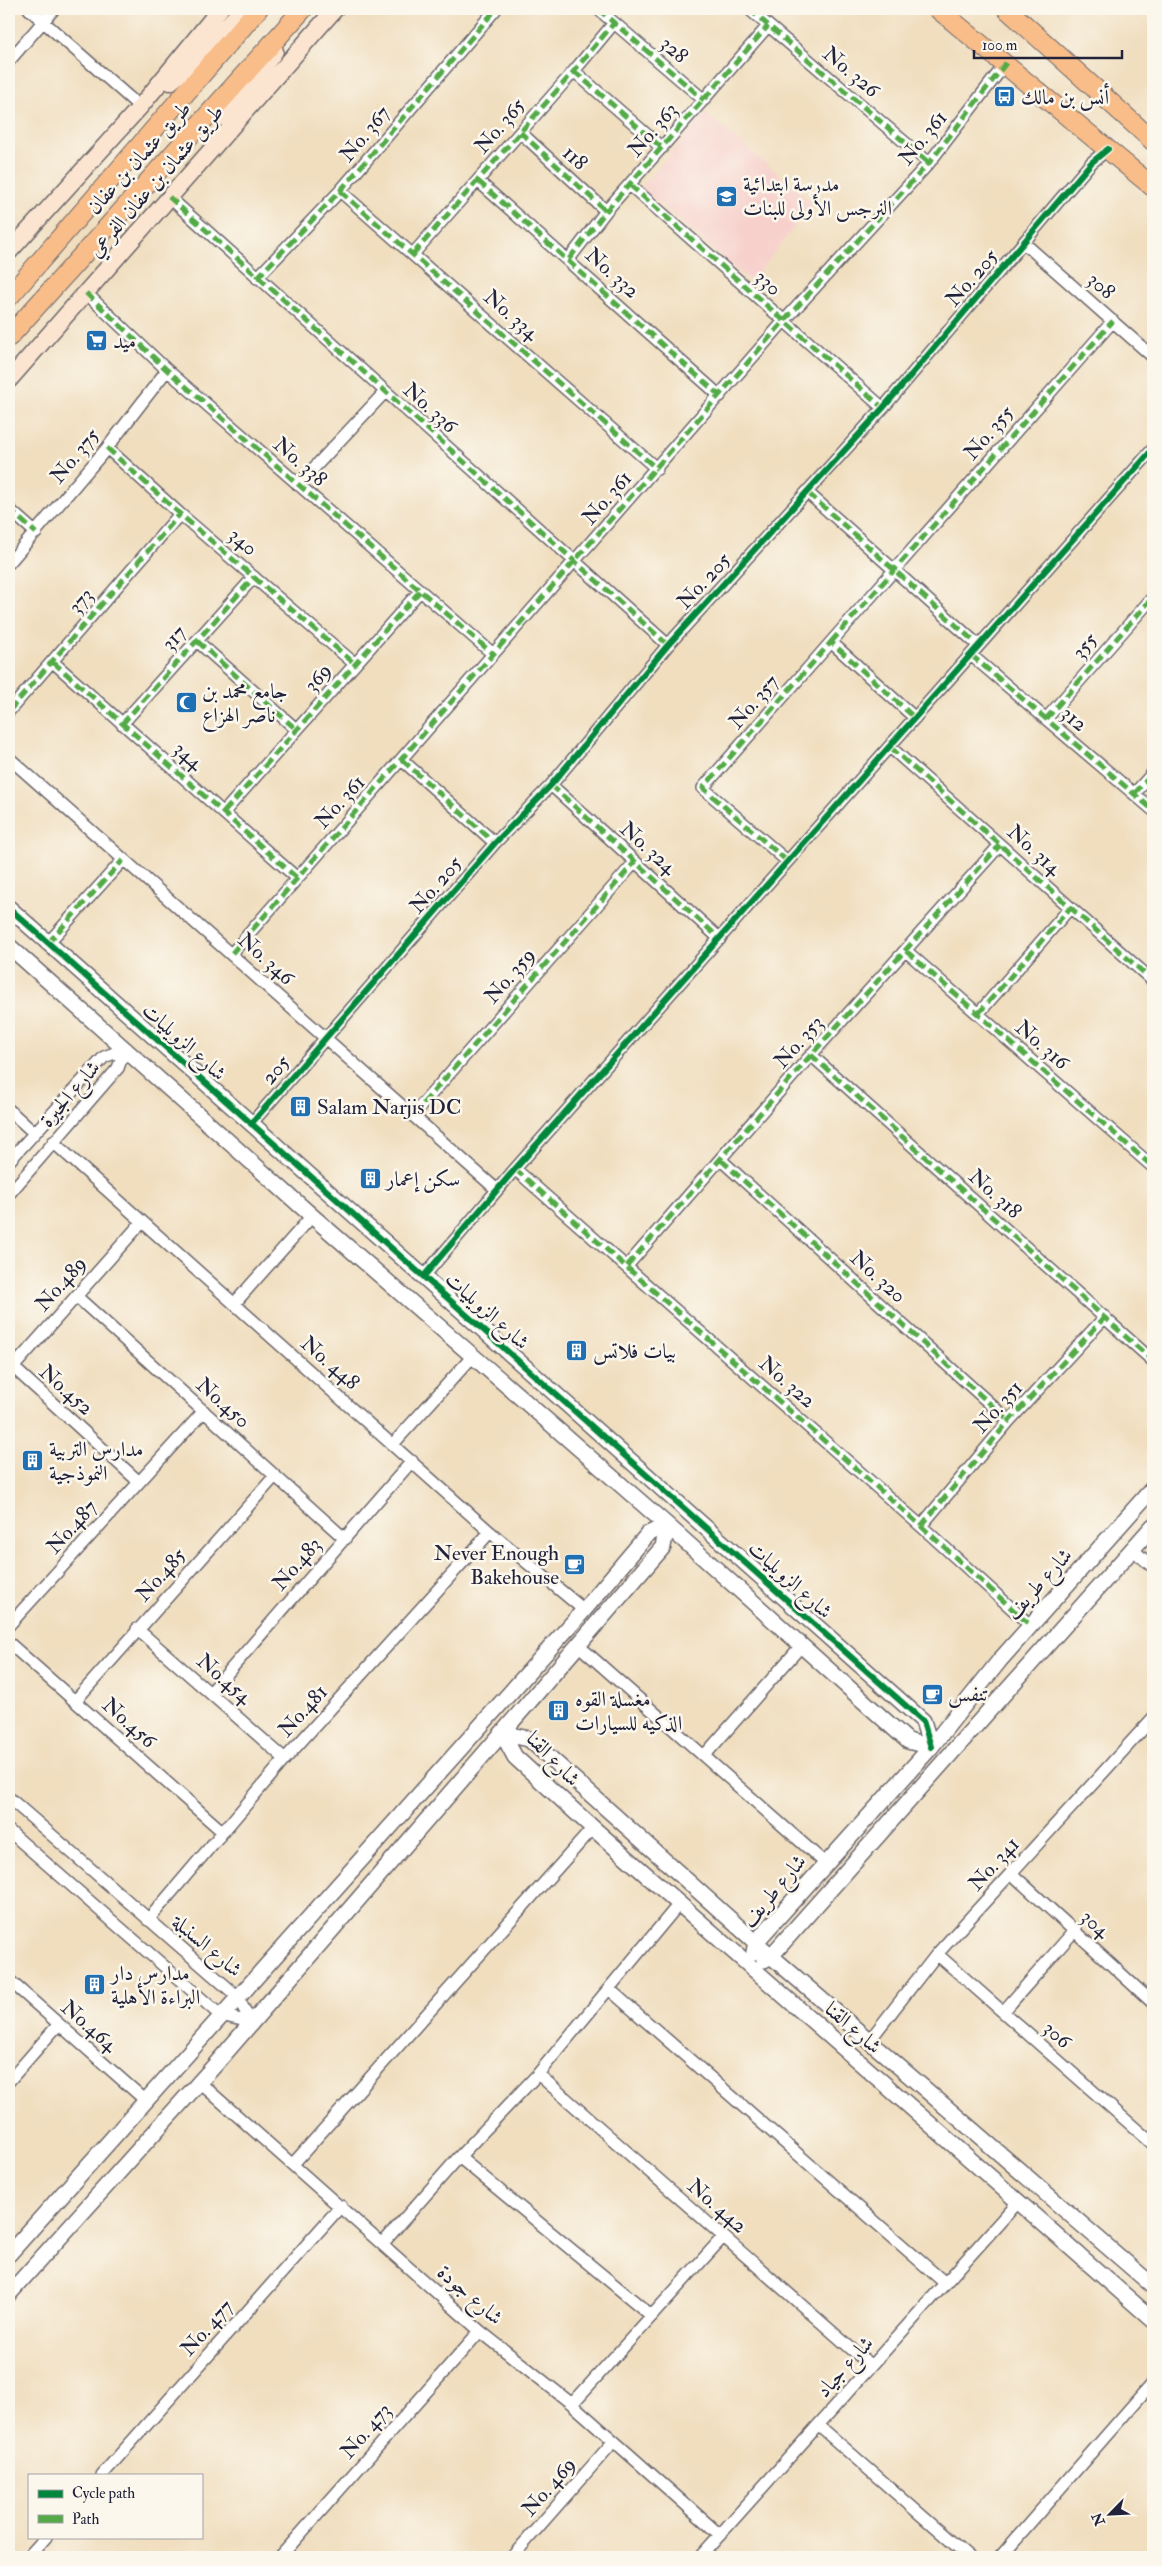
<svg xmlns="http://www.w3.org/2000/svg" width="1162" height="2566" font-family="'IM FELL Double Pica',Amiri,serif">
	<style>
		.built { fill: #f7d0cc }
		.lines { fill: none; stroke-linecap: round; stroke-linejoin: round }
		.minor-casing { stroke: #6a6469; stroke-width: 14 }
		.tertiary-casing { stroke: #6a6469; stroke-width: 18 }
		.secondary-casing { stroke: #6a6469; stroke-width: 19 }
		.primary-casing { stroke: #6a6469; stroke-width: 21 }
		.minor { stroke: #fff; stroke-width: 11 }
		.tertiary { stroke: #fff; stroke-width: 15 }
		.secondary { stroke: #fce5d0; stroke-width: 16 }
		.primary { stroke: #f8bd89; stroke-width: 19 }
		.quiet { stroke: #53aa46; stroke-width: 5; stroke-dasharray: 10 5; stroke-linecap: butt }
		.cycleway-casing { stroke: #fbf7ec; stroke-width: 9 }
		.cycleway { stroke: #00873e; stroke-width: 6 }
		.labels { text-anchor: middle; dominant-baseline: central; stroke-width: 5; stroke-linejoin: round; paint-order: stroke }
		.street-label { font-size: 21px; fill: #22223b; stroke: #fbf7ec }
		.poi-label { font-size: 21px; fill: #22223b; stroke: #fbf7ec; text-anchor: start }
	</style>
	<rect width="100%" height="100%" fill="#fbf7ec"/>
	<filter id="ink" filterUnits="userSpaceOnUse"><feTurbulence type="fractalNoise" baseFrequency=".02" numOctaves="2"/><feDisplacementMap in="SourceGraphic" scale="10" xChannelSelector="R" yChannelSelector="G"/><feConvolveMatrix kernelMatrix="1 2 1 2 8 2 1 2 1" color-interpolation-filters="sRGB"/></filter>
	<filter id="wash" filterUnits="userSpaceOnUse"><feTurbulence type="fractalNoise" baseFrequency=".0096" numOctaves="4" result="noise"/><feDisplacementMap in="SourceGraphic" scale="20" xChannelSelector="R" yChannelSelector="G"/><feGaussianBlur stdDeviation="1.12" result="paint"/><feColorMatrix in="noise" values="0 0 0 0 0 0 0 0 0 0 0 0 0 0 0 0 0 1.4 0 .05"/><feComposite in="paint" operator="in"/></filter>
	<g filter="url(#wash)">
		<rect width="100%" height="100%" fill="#f0debf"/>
		<path class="built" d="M705,113L813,203L751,282L641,188Z"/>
	</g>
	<g filter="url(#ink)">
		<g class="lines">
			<defs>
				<path id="minor" d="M29,9L140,107
					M598,9L704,100
					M749,9L929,163
					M9,61L54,9
					M574,71L662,148
					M520,132L606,211
					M478,181L720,396
					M630,185L883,408
					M340,191L657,469
					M169,197L668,645
					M1024,243L1153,357
					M413,254L574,71L614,23
					M569,259L606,211L768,26
					M257,278L340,191L496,9
					M86,293L167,370L493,654
					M107,448L180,514L355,664
					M298,485L385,392
					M808,493L978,645
					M9,509L36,533
					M9,563L107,448L167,370
					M197,641L297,730
					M831,642L1113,321
					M971,655L1153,810
					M53,662L297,878
					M9,711L180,514
					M1046,719L1153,597
					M122,724L254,577
					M890,747L1153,981
					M9,758L497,1190
					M402,760L495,843
					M551,785L720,939
					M1134,794L1153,773
					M224,812L420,591
					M787,861L703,788L831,642L915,718
					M48,943L123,860
					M906,951L1153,1167
					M232,953L784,321L929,163L1006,63
					M978,1014L1070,908
					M811,1055L1153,1361
					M9,1110L33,1132
					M413,1115L635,862
					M251,1124L495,843L551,785L668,645L883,408L1091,163L1108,149
					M53,1142L490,1532L584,1610
					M721,1160L1009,1421
					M9,1161L104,1057L125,1049
					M515,1169L921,1526L1031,1626
					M9,1194L118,1068L125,1049
					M627,1266L811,1055L1000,845
					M424,1276L515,1169L1153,449
					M76,1296L345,1539
					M234,1304L312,1216
					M13,1367L138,1481
					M9,1372L142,1222
					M393,1444L473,1356
					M921,1526L1009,1421L1105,1317
					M1133,1550L1153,1567
					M9,1625L204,1411
					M137,1629L285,1759
					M9,1643L223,1832
					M578,1645L825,1863
					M211,1692L412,1461
					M76,1700L275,1476
					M704,1756L801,1646
					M9,1798L237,1996L251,2022
					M9,1831L220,2015L251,2022
					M1011,1873L1153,2003
					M148,1920L285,1759L490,1532
					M937,1954L1153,2144
					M9,1980L145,2100
					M609,1989L945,2283
					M1003,2012L1076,1929
					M869,2041L937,1954L1153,1718
					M538,2074L871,2366
					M9,2081L58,2025
					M198,2081L480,2331L572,2404L720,2535
					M459,2157L652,2316
					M293,2164L593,1828
					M383,2243L459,2157L538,2074L679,1904
					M572,2404L723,2237
					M818,2425L969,2557
					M102,2475L341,2206
					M28,2557L46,2537
					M280,2557L480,2331
					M512,2557L614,2441
					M700,2557L1018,2202
					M1000,2557L1153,2382"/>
				<path id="tertiary" d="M9,908L923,1721L931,1747
					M9,946L312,1216L667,1525L908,1741L931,1747
					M502,1733L515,1757L593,1828L1153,2320
					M502,1733L529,1739L771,1956L1153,2286
					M754,1952L756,1942L931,1747L1000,1660L1153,1488
					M764,1960L771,1956L1153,1526
					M9,2254L584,1610L648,1534L667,1525
					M9,2294L215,2065L663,1547L667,1525"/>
				<path id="secondary" d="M170,82L194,62L242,9
					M226,119L275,51
					M9,252L140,107L220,9
					M9,380L335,9"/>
				<path id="primary" d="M938,9L1153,187
					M1007,9L1153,141
					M9,297L258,9
					M9,337L303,9"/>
			</defs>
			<use href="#minor" class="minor-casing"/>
			<use href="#tertiary" class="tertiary-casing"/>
			<use href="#secondary" class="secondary-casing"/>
			<use href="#primary" class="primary-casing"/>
			<use href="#minor" class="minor"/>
			<use href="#tertiary" class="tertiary"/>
			<use href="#secondary" class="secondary"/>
			<use href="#primary" class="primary"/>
			<path class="quiet" d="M598,9L704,100
				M749,9L929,163
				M574,71L662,148
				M520,132L606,211
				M478,181L720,396
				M630,185L883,408
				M340,191L657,469
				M169,197L668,645
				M413,254L574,71L614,23
				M569,259L606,211L768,26
				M257,278L340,191L496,9
				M86,293L167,370L493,654
				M107,448L180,514L355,664
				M808,493L978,645
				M9,509L36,533
				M197,641L297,730
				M831,642L1113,321
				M971,655L1153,810
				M53,662L297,878
				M9,711L180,514
				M1046,719L1153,597
				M122,724L254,577
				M890,747L1153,981
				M402,760L495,843
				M551,785L720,939
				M1134,794L1153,773
				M224,812L420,591
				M787,861L703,788L831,642L915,718
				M48,943L123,860
				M906,951L1153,1167
				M232,953L784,321L929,163L1006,63
				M978,1014L1070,908
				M811,1055L1153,1361
				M413,1115L635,862
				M721,1160L1009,1421
				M515,1169L921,1526L1031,1626
				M627,1266L811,1055L1000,845
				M921,1526L1009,1421L1105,1317"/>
			<defs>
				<path id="cycleway" d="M9,908L923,1721L931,1747
					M251,1124L495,843L551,785L668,645L883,408L1091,163L1108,149
					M424,1276L515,1169L1153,449"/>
			</defs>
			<use href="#cycleway" class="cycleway-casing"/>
			<use href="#cycleway" class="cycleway"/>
		</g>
	</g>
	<defs>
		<symbol id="bus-square" viewBox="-11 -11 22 22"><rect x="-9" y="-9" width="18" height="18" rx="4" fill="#1f6fb2" stroke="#fbf7ec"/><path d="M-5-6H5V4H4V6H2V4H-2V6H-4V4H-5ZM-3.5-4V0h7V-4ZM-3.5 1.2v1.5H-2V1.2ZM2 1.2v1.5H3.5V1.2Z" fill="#fff"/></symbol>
		<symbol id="school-square" viewBox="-11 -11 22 22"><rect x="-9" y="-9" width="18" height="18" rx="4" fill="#1f6fb2" stroke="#fbf7ec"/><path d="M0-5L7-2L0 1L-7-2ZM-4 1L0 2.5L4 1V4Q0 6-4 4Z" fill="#fff"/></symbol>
		<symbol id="supermarket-square" viewBox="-11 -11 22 22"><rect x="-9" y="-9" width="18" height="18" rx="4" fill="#1f6fb2" stroke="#fbf7ec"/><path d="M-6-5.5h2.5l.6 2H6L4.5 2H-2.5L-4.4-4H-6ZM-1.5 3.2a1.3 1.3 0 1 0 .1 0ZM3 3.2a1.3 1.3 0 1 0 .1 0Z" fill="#fff"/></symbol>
		<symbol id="mosque-square" viewBox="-11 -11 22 22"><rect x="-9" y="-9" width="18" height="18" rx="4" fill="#1f6fb2" stroke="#fbf7ec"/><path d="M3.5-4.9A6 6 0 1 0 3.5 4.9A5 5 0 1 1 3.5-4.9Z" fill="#fff"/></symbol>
		<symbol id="building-square" viewBox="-11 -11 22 22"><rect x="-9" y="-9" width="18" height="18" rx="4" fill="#1f6fb2" stroke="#fbf7ec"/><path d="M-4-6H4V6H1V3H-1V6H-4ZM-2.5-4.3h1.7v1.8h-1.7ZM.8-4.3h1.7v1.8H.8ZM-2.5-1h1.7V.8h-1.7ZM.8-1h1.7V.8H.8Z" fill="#fff"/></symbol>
		<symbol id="cafe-square" viewBox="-11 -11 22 22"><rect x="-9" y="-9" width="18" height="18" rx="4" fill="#1f6fb2" stroke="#fbf7ec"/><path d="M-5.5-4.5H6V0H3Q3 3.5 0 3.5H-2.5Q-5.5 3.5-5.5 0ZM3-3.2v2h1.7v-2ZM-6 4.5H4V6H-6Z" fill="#fff"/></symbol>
	</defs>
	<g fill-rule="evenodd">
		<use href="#bus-square" x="992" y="84" width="25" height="25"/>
		<use href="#school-square" x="714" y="184" width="25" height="25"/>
		<use href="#supermarket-square" x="84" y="328" width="25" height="25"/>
		<use href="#mosque-square" x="174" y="690" width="25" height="25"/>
		<use href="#building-square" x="288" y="1094" width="25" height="25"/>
		<use href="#building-square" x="358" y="1166" width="25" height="25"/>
		<use href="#building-square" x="564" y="1338" width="25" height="25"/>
		<use href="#building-square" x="20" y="1448" width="25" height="25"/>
		<use href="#cafe-square" x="562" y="1552" width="25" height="25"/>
		<use href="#cafe-square" x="920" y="1682" width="25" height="25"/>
		<use href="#building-square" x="546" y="1698" width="25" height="25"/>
		<use href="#building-square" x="82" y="1972" width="25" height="25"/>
	</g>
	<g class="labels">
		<g class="street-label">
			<text transform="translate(674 50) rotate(41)">328</text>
			<text transform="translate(851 72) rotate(40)">No. 326</text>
			<text transform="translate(500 126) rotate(-49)">No. 365</text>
			<text transform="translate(653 130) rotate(-49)">No. 363</text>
			<text transform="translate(365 134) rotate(-50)">No. 367</text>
			<text transform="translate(923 138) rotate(-51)">No. 361</text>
			<text transform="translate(139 158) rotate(-48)">طريق عثمان بن عفان</text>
			<text transform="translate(575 158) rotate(42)">118</text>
			<text transform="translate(156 181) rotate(-49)">طريق عثمان بن عفان الفرعي</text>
			<text transform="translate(612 273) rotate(42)">No. 332</text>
			<text transform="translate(972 278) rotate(-49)">No. 205</text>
			<text transform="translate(768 283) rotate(41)">330</text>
			<text transform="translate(1101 286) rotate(41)">308</text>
			<text transform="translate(511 315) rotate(41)">No. 334</text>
			<text transform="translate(430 408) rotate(42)">No. 336</text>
			<text transform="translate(989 433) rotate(-49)">No. 355</text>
			<text transform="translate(75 456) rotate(-50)">No. 375</text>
			<text transform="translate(300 462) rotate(41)">No. 338</text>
			<text transform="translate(607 498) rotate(-49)">No. 361</text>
			<text transform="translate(243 542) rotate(40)">340</text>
			<text transform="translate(704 581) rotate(-47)">No. 205</text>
			<text transform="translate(81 601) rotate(-49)">373</text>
			<text transform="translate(174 638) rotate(-48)">317</text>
			<text transform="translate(1085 646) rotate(-49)">355</text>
			<text transform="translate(318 678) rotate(-49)">369</text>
			<text transform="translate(754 702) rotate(-49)">No. 357</text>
			<text transform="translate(1074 719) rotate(40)">312</text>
			<text transform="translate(188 756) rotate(41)">344</text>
			<text transform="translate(340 802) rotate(-48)">No. 361</text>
			<text transform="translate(648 848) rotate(42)">No. 324</text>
			<text transform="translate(1034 850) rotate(42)">No. 314</text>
			<text transform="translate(436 885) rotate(-49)">No. 205</text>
			<text transform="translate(266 959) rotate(42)">No. 346</text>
			<text transform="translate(510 976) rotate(-49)">No. 359</text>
			<text transform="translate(184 1042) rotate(42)">شارع الزويليات</text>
			<text transform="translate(799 1042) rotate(-48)">No. 353</text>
			<text transform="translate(1042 1045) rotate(41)">No. 316</text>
			<text transform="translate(276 1070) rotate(-49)">205</text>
			<text transform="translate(70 1094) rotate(-49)">شارع الجيرة</text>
			<text transform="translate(995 1194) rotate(42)">No. 318</text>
			<text transform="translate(878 1277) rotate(42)">No. 320</text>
			<text transform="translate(61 1284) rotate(-48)">No.489</text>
			<text transform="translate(487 1311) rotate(42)">شارع الزويليات</text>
			<text transform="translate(330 1363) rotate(41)">No. 448</text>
			<text transform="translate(787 1382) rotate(41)">No. 322</text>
			<text transform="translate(66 1390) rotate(42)">No.452</text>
			<text transform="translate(223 1403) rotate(42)">No.450</text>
			<text transform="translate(998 1407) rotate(-48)">No. 351</text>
			<text transform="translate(72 1527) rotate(-48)">No.487</text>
			<text transform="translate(297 1564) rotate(-49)">No.483</text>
			<text transform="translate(161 1575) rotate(-48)">No.485</text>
			<text transform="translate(790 1580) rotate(42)">شارع الزويليات</text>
			<text transform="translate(1039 1584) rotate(-48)">شارع طريف</text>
			<text transform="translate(224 1679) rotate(41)">No.454</text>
			<text transform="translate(303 1711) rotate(-48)">No.481</text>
			<text transform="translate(129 1723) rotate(42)">No.456</text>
			<text transform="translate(553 1759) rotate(46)">شارع القنا</text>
			<text transform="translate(994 1864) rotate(-48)">No. 341</text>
			<text transform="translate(774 1891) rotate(-50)">شارع طريف</text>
			<text transform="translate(1095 1924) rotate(42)">304</text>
			<text transform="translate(207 1946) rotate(40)">شارع السنبلة</text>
			<text transform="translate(89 2026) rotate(41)">No.464</text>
			<text transform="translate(853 2028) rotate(41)">شارع القنا</text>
			<text transform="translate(1057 2035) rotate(41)">306</text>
			<text transform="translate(717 2206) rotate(41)">No. 442</text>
			<text transform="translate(470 2295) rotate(41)">شارع جودة</text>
			<text transform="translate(207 2328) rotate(-48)">No. 477</text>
			<text transform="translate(845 2367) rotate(-48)">شارع جياد</text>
			<text transform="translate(366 2431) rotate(-49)">No. 473</text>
			<text transform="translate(549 2487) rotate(-49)">No. 469</text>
		</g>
		<g class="poi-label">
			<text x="1021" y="97">أنس بن مالك</text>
			<text x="743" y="184">مدرسة ابتدائية<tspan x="743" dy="24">النرجس الأولى للبنات</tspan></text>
			<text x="113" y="341">ميد</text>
			<text x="202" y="691">جامع محمد بن<tspan x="202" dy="24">ناصر الهزاع</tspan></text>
			<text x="317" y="1107">Salam Narjis DC</text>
			<text x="386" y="1179">سكن إعمار</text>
			<text x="593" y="1351">بيات فلاتس</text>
			<text x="49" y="1449">مدارس التربية<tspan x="49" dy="24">النموذجية</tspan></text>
			<text x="559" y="1553" text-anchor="end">Never Enough<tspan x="559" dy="24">Bakehouse</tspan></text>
			<text x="948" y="1694">تنفس</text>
			<text x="575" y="1699">مغسلة القوه<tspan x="575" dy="24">الذكيه للسيارات</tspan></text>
			<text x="111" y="1973">مدارس دار<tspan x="111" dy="24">البراءة الأهلية</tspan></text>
		</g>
	</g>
	<rect width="1162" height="2566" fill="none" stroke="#fbf7ec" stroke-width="30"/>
	<rect x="28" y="2474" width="175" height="65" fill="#fbf7ec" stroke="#a4a2a5"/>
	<rect x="38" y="2490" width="25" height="8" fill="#00873e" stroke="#a4a2a5"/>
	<text x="72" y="2498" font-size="15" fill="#22223b">Cycle path</text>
	<rect x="38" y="2515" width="25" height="8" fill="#53aa46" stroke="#a4a2a5"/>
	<text x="72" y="2524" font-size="15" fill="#22223b">Path</text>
	<g transform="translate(1110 2514) rotate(246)" stroke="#fbf7ec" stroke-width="4" paint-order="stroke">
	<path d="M0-4L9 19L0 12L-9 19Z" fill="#22223b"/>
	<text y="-8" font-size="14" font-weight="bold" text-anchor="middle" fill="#22223b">N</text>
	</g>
	<path d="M974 50v8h148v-8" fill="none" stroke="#22223b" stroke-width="2.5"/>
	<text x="982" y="50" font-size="15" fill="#22223b" stroke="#fbf7ec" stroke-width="4" paint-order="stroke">100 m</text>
</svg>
